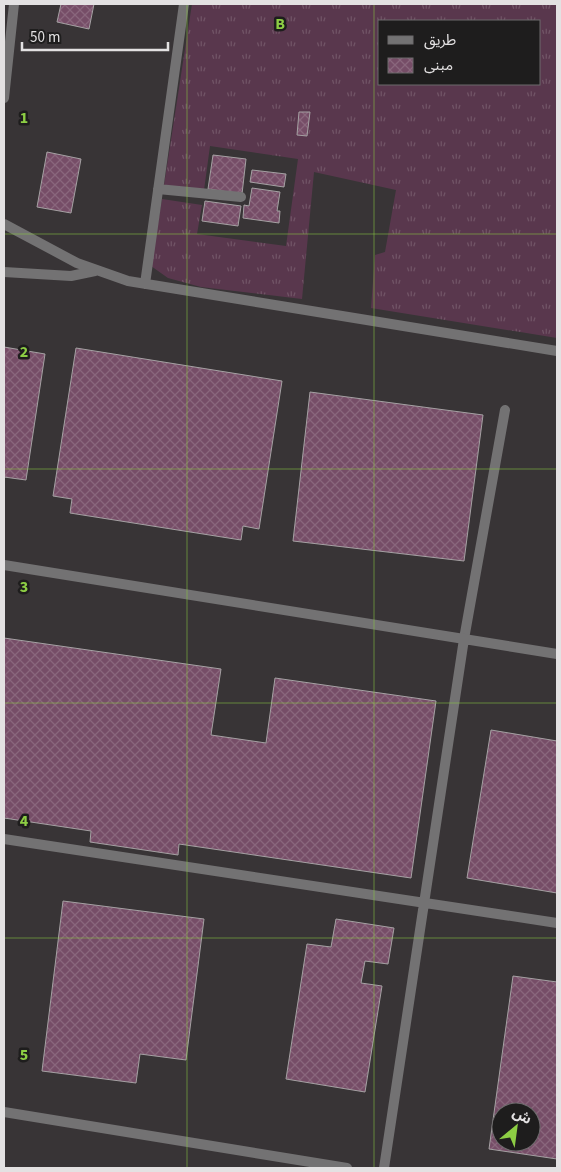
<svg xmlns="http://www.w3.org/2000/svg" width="561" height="1172" font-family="'Source Sans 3','Noto Sans Arabic',sans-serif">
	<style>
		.grass { fill: url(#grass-tufts); fill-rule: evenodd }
		.building { fill: url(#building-cross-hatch); stroke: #a5a1a3; fill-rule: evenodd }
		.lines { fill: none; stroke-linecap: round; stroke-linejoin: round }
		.lane { stroke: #737273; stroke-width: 10 }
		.street { stroke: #737273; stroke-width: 10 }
		.grid { fill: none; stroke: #8dce44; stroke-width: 1; stroke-opacity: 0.55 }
		.grid-label { font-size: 16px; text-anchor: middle; font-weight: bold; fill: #8dce44; stroke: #1e1d1d; stroke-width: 5; stroke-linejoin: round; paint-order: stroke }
	</style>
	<defs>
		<pattern id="grass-tufts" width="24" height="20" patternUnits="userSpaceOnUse" patternTransform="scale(1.25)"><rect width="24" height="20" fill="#59374d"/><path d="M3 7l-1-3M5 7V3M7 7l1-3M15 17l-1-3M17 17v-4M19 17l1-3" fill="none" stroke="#715466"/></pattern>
		<pattern id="building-cross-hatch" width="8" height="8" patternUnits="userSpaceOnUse" patternTransform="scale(1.25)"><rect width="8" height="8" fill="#764d67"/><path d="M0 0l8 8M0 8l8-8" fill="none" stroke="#89667c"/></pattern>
	</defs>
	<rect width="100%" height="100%" fill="#383436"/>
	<path class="grass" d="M192,4H557V338L371,308L375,255L385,252L396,190L314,172L302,299L201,287L168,278L151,266L162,199L202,205L197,234L286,246L298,159L210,146L204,190L164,185ZM380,21H540V84H380Z"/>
	<path class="building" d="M61,4H94L89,29L57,22Z
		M299,112H310L307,136L297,135Z
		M47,152L81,159L71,213L37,207Z
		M213,155L246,159L242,194L208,189Z
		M252,170L286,174L284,187L250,182Z
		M252,188L280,192L277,211H280L279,223L243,218L244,205L249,206Z
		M205,201L241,206L238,226L202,221Z
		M4,347L45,354L26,480L4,477Z
		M76,348L282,381L259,529L243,526L241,540L70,513L72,499L53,496Z
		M310,392L483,415L464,561L293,541Z
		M4,638L221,669L211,735L266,743L275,678L436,701L411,878L179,844L178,855L90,842L91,831L4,818Z
		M491,730L557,741V893L467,878Z
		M63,901L204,919L186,1060L140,1054L136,1083L42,1071Z
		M336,919L394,928L388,964L365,961L361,983L382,986L365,1092L286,1079L307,944L331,947Z
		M513,976L557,982V1159L489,1149ZM501,1112H531V1142H501Z"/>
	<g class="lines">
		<path class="lane" d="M4,98L14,4
			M158,189L241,197
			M4,224L77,263L128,281L557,351
			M4,272L71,276L95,271
			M145,284L184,4
			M464,639L505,410"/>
		<path class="street" d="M4,565L557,654
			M4,839L557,923
			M4,1112L347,1168
			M384,1168L464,639"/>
	</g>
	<path class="grid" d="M187,4V1168M374,4V1168M4,234H557M4,469H557M4,703H557M4,938H557"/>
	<g class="grid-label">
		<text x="280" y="29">B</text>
		<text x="24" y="123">1</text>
		<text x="24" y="357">2</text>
		<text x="24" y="592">3</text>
		<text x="24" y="826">4</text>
		<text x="24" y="1060">5</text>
	</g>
	<rect width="561" height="1172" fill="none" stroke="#e3e1e2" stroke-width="10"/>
	<rect x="378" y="20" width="162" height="65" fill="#1e1d1d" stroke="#6d6b6c"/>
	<rect x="388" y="36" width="25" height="8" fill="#737273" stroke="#6d6b6c"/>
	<text x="424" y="45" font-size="15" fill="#e3e1e2">طريق</text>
	<rect x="388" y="58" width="25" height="15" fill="url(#building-cross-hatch)" stroke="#6d6b6c"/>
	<text x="424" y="70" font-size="15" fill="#e3e1e2">مبنى</text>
	<g transform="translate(516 1127) rotate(29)"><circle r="24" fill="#1e1d1d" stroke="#6d6b6c"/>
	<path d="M0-4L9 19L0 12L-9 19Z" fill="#8dce44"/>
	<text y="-8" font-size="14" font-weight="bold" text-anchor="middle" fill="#e3e1e2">ش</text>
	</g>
	<path d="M22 42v8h146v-8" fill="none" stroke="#e3e1e2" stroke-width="2.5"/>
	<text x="30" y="42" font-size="15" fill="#e3e1e2" stroke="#1e1d1d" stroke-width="4" paint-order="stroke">50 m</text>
</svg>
